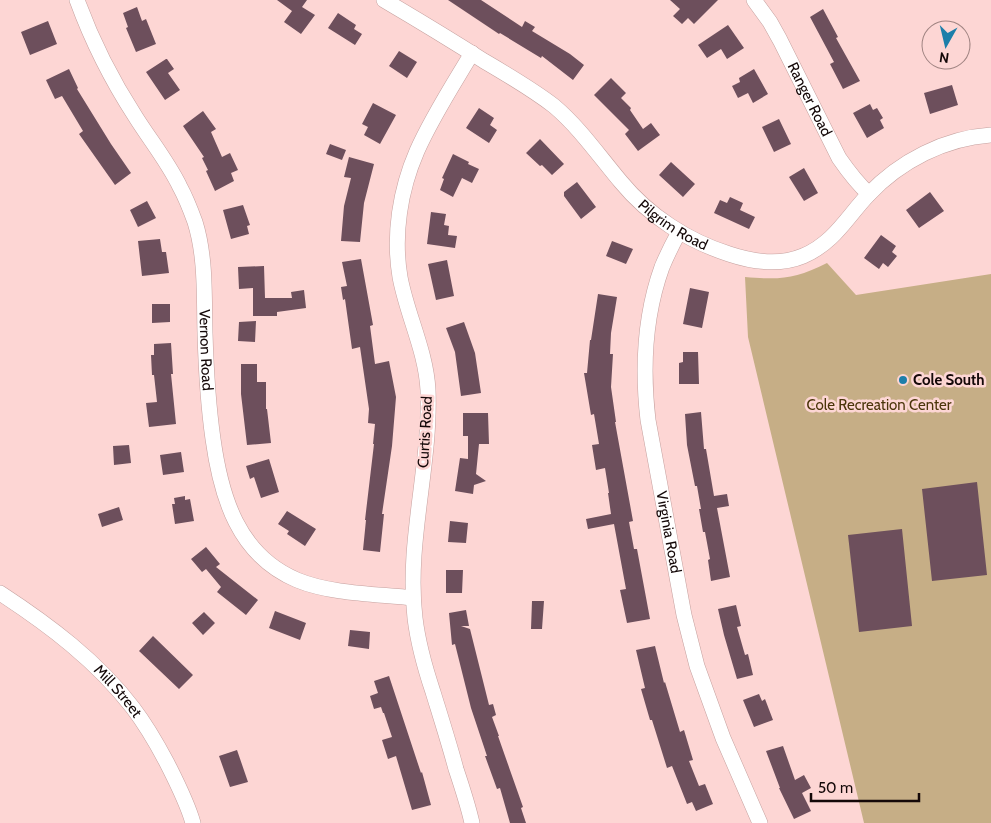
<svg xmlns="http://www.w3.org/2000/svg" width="991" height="823" font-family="Cabin,sans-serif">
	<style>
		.green { fill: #c6ae86 }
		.building { fill: #6d4f5c }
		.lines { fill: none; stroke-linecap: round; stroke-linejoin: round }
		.minor-casing { stroke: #c5a19f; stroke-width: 16 }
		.minor { stroke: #fff; stroke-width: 15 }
		.poi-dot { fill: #1d7faa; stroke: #fdd6d4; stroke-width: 2 }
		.labels { text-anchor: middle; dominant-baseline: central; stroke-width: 5; stroke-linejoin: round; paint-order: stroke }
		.street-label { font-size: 15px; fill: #140808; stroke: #fdd6d4 }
		.poi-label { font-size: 15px; font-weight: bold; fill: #140808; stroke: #fdd6d4; text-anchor: start }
		.park-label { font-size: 15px; fill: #4a350a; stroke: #fdd6d4 }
	</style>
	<rect width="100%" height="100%" fill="#fdd6d4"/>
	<path class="green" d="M827,263L856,295L991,274V823H864L748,337L745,277C781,280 795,279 827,263Z"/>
	<path class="building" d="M277,0H307L302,7L315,15L301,34L284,22L292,11Z
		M448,0H481L522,27L525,21L535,27L532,31L570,54L584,65L573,80L542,56L541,58L500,33L499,34Z
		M670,0H718L694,24L688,18L682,24L673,16L680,9Z
		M137,7L142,21L146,19L156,44L136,52L126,28L128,27L123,13Z
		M823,9L838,37L836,38L860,81L843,89L830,64L834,62L810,17Z
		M338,13L356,25L354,29L362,34L355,45L328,28Z
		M48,21L57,44L30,55L21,32Z
		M728,25L744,48L727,59L721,49L707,58L698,45Z
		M399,51L417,62L407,78L389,66Z
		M166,59H167L174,69L168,73L180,90L165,100L146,72Z
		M69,69L78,88L77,89L111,144L131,173L115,185L79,134L83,131L62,96L55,99L46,80Z
		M754,69L768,94L753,103L748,93L738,98L732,86L740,82L739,78Z
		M611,78L626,93L621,98L631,108L630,110L643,129L651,123L660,135L638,151L625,134L629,130L594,95Z
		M952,85L958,105L930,114L924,93Z
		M373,103L396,115L380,144L364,135L368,127L362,124Z
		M870,104L873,110L877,108L883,118L880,120L884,128L867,138L853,113Z
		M479,108L494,118L490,125L497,130L489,143L466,128Z
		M203,111L216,129L211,132L222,157L230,153L238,170L231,173L234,181L215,191L206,171L208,170L202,158L204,157L183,126Z
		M779,119L791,144L774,152L762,127Z
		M540,139L564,164L552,175L542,165L540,166L526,153Z
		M330,144L346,150L342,160L326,154Z
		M453,154L469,162L468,164L479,169L472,183L462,178L453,197L440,190L444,179L442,178Z
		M349,157L374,164L364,203L360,242L341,241L344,206L351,178L344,177Z
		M671,162L695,184L683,197L659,175Z
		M804,168L818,193L804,201L789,177Z
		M577,182L596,207L581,219L564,196V192Z
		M930,192L944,211L919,228L906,210Z
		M730,197L743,203L740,210L755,217L749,229L714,213L720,200L727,203Z
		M147,201L156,218L138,227L130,210Z
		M243,205L250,225L247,226L249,234L231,239L223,210Z
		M431,212L446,214L444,225L449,226L448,235L457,236L455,248L427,244Z
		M881,235L896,246L892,252L897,256L888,267L883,263L879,269L864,258Z
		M160,239L162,252H166L169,273L142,276L138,241Z
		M612,241L633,249L626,264L606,256Z
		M361,259L373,325L370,326L375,364L389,361L396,397L392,446L382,514H384L380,552L363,550L366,520H365L374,444H373L375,424L368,423L369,409L360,347L352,349L345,299L343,300L341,287L347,286L342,262Z
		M447,260L454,296L436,300L428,264Z
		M264,266L265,298H292L291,292L304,290L306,308L277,312V316H253V288L239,289L238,267Z
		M690,288L709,292L702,328L683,324Z
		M598,294L617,297L611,333L610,354H613L611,387L616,422H615L633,521L629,522L634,549H637L650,619L627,623L620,590L626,589L614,524L588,529L586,519L611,514L608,493H609L605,468L596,470L592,445L599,444L594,414L591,415L584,373H587L590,340H591Z
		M152,304H170V322L152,323Z
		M256,321L255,342L238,341L239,322Z
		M464,322L475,353L481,393L461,396L455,352L446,328Z
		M171,343L173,374H171L176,424L149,427L146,403L157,402L154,375H152L151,355H154V344Z
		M683,352H698L699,384H679V363L683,362Z
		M241,364H257V382H266V409H267L271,443L247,445L241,394Z
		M701,412L704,449H706L714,496L727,494L729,506L717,508L730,577L711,581L708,560L710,559L705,532H703L699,509H701L697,486H695L687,445L685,414Z
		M463,413H488L489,444H479L476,474L486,481L474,485L473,494L455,491L460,458L468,459V436H463Z
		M129,445L131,463L114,465L113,446Z
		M181,452L184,472L163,475L160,455Z
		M269,459L279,492L261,498L254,477L250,479L246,466Z
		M977,482L987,575L932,581L922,489Z
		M185,496V500L190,499L194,521L175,524L172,504H175L174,498Z
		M119,507L123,520L102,527L98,514Z
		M287,511L316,529L305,546L287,534L289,531L278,524Z
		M450,521L468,523L466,543L448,542Z
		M902,529L912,626L859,632L848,535Z
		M206,547L220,564L216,567L258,600L246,615L217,592L221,587L206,569L202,572L191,559Z
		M446,570H463L462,593H446Z
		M532,601H544L542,629H531Z
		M736,605L741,626L737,627L745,655L748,654L753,675L737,679L724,635L718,609Z
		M466,610L469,626H461L470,629L489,705L493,704L496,715L492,717L499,736H498L523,807L521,808L526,823H510L500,788L497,789L485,756H487L471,708L455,644L452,645L449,613Z
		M275,611L306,623L300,640L269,628Z
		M204,612L215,623L203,635L192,623Z
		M350,630L370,632L369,649L348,646Z
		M153,636L193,675L179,689L139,651Z
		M655,646L664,683L665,682L680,732L684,730L693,760L689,761L699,786L705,784L713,804L696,811L692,802L687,804L672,766L667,768L652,720H650L641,689L645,688L636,650Z
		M389,676L421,773L422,772L431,805L412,810L396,756L388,759L382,740L392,737L384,713H383L381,707L374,709L370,696L378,693L374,681Z
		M759,694L762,701L765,699L773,720L754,727L743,700Z
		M783,746L795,780L804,775L811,788L802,793L811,811L794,819L779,788H780L766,751Z
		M237,750L248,782L230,787L219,756Z"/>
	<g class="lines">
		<defs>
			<g id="minor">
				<path id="s1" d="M77,0C92,41 111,79 135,116C150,140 168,162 180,187C186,198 191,211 195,222C206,257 204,296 205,333C206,368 208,404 213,439C221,497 238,555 297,580C331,594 376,594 413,598"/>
				<path id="s2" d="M384,0C418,20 451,40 484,61C508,75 532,89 554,106C580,128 599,156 621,182C649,216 688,241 729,254C753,262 779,266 803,256C834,243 847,217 868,195C900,161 945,138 991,135"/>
				<path id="s3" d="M754,0L770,22L780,40L839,158C848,171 857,183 869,194"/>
				<path d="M472,53C453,85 432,117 417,151C400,190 393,235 400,277C407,315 426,351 428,390C431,466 406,542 415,618C418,643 425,668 433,692C441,718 449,743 456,769C462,787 468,805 472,823"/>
				<path id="s4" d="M679,232C673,243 667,255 662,267C644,317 642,368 648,420L684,615L697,666L723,738L760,823"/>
				<path id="s5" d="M0,593C49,625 97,661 133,708C146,725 157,744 167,763C177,783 187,802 193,823"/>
			</g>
		</defs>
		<use href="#minor" class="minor-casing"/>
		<use href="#minor" class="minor"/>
	</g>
	<circle class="poi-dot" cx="903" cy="380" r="5"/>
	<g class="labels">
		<g class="street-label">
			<text stroke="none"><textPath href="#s3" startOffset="114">Ranger Road</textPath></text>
			<text stroke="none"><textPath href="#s2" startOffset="370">Pilgrim Road</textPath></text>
			<text stroke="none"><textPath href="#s1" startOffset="381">Vernon Road</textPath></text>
			<text transform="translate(425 432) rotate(-87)">Curtis Road</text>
			<text stroke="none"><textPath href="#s4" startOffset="308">Virginia Road</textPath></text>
			<text stroke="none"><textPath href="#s5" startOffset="154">Mill Street</textPath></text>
		</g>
		<g class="poi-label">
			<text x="913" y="380">Cole South</text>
		</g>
		<g class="park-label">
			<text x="879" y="405">Cole Recreation Center</text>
		</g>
	</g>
	<g transform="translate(946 45) rotate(188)"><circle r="24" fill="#fdd6d4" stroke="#a08482"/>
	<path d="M0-4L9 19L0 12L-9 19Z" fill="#1d7faa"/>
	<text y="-8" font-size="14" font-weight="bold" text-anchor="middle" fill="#140808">N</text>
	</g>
	<path d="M811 793v8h108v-8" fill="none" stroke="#140808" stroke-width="2.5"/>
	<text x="818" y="793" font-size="15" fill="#140808" stroke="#fdd6d4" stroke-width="4" paint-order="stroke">50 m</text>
</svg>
